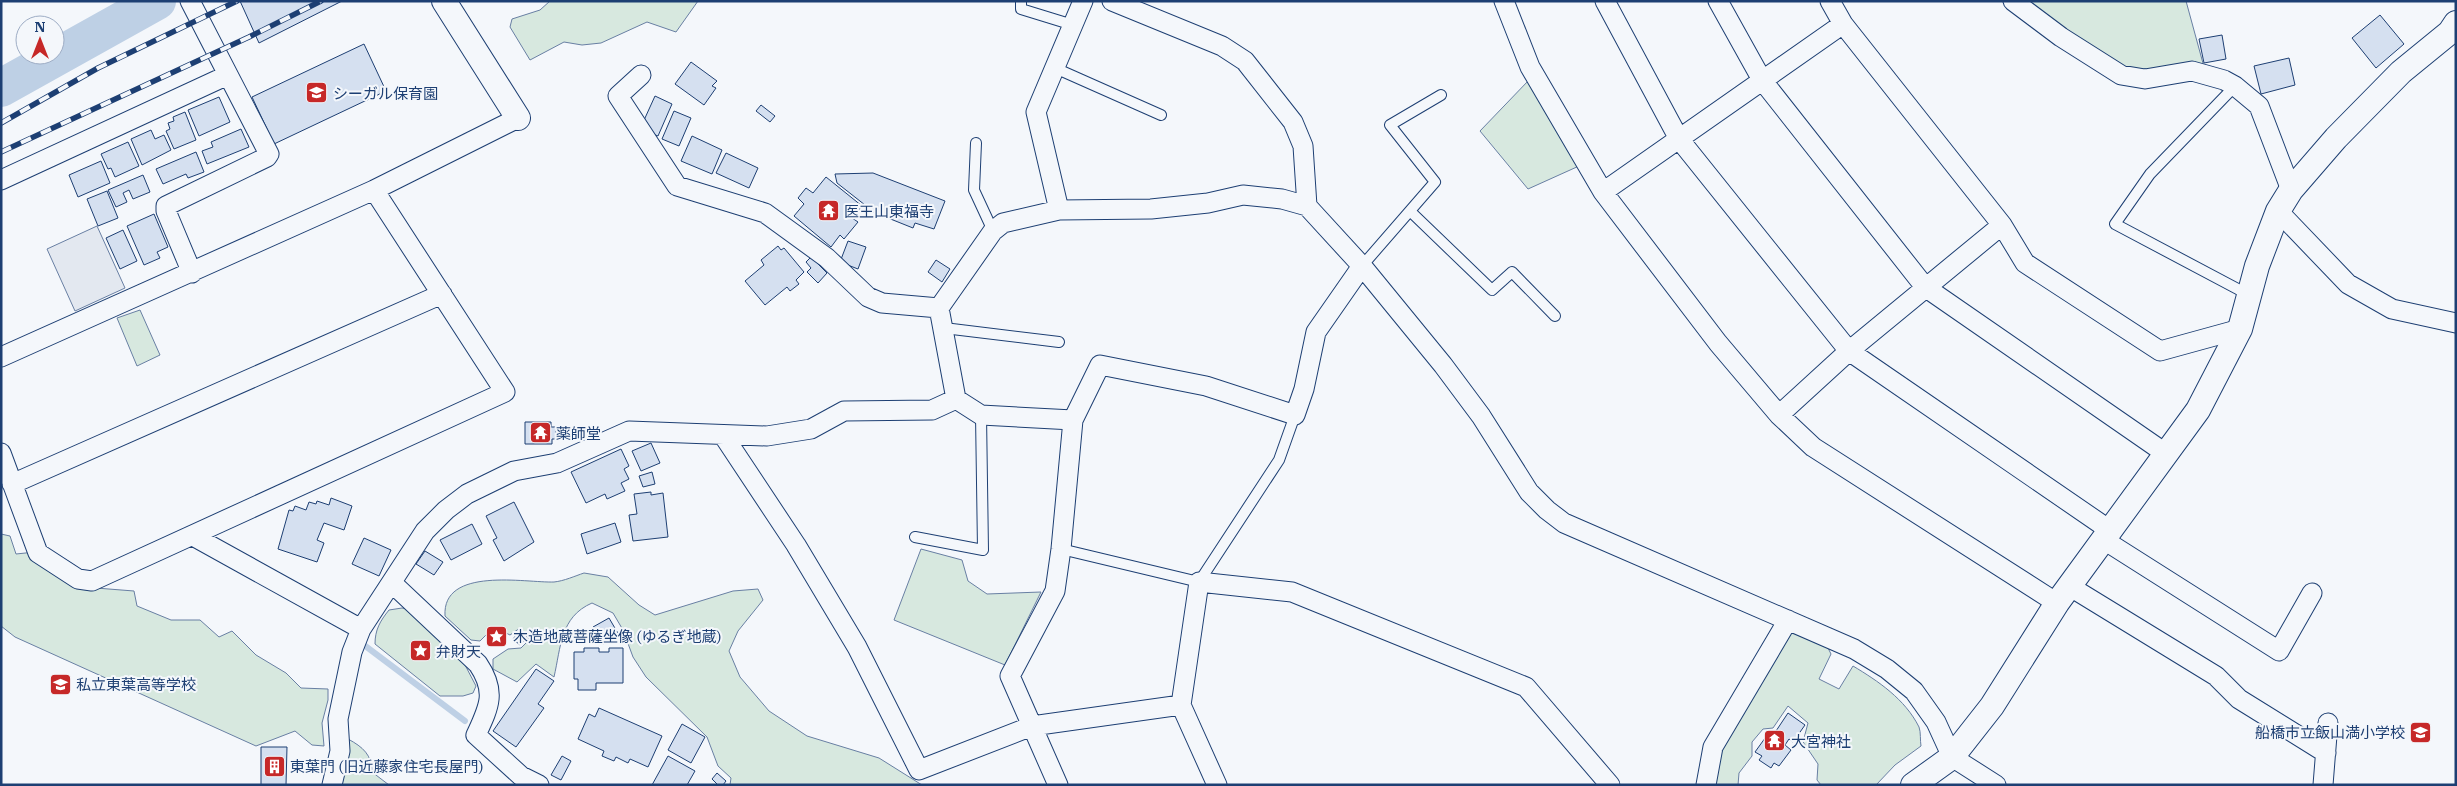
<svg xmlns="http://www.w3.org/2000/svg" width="2457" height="786" font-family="'IBM Plex Serif','Noto Sans JP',serif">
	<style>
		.green { fill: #d7e8df; stroke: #687fa3 }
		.parking { fill: #e3e8f0; stroke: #687fa3 }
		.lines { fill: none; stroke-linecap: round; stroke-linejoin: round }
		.stream { stroke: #bed0e5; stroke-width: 6 }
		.river { stroke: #bed0e5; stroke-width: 38 }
		.building { fill: #d5e0f0; stroke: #1d3f73 }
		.service-casing { stroke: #1d3f73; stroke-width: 12 }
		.minor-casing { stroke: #1d3f73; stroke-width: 21 }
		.tertiary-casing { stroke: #1d3f73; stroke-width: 26 }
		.service { stroke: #f4f7fb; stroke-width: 10 }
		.minor { stroke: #f4f7fb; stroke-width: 19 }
		.tertiary { stroke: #f4f7fb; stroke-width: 24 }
		.rail-casing { stroke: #1d3f73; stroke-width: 5.5 }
		.rail { stroke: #f4f7fb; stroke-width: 4; stroke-dasharray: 11; stroke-linecap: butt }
		.labels { text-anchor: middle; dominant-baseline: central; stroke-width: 4; stroke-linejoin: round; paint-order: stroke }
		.poi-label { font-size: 15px; fill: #1d3f73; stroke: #f4f7fb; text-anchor: start }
	</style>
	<rect width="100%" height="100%" fill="#f4f7fb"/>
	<path class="green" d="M550,1H698L676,32L647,22L601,43L582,45L564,42L530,60L510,27L512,19L540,10Z
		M2023,1H2186L2204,67L2148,73L2122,69Z
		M1529,80L1579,166L1528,189L1480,131Z
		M140,310L160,355L137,366L117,318Z
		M1,534L10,536L16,554L35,552L44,558L68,561L92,577L96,588L134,591L137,606L171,620H200L219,637L232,631L256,655L286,673L301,688L328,689V700L322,723L324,746L312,745L295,731L256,746L15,637L1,626Z
		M921,549L962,560L968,581L987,594L1041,592L1005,665L894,620Z
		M584,573L608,577L639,605L655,615L733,591L758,589L763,600L738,631L729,651L740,677L769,711L807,736L879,758L922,785H730L731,778L718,766L707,737L646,677L633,657L623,630L613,613L592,603C560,617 561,647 554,677L536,664L517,682L493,669V659L508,649L521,648L529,640L520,628L510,635L494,627L480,641L471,640L445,616C442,566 526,583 554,582C564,581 575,576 584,573Z
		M402,608L411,610L464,663L476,686L473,693L463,696H440L375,644C375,630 380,621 389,610Z
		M1788,630L1828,648L1831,654L1819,679L1839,689L1853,666C1878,681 1905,699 1919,727C1921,732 1920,741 1921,746L1895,765L1876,785H1821L1817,780L1818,764L1803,742L1808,723L1788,706L1773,728L1763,729L1752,742V756L1739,773L1738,785H1715L1719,750Z
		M348,739C363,747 372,755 372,772L389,785H342Z"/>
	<path class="parking" d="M97,226L125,288L75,311L47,249Z"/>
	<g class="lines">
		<path class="stream" d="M364,645L465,721"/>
		<path class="river" d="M1,88L157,1"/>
	</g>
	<path class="building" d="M240,1H342L259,43Z
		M2380,15L2404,44L2376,68L2352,38Z
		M2222,35L2226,59L2204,63L2199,39Z
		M364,44L386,91L274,144L252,97Z
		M2289,58L2295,85L2261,94L2254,66Z
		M691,62L717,81L712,86L716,88L704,105L675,84Z
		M655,96L672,104L658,136L640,129Z
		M219,97L230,122L199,136L188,110Z
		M761,105L775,116L770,122L756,111Z
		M674,111L691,118L679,146L662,139Z
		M185,112L196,140L174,149L166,131L170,129L168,123L174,121L173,117Z
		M241,129L249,147L207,164L202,151L213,147L211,142Z
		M151,130L155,139L164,135L171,150L142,165L131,139Z
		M692,136L722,150L712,174L681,161Z
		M128,142L139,166L115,177L111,168L108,169L101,154Z
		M196,152L204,172L188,178L186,174L163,184L156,169Z
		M726,153L758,168L749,188L716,173Z
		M101,161L110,183L78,197L69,175Z
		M873,173L945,201L934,229L915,223L913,228L863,208L865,205L837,183L835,174Z
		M143,175L150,192L133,199L129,190L123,193L127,202L116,207L108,190Z
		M826,177L862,206L852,218L858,222L844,239L840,235L831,247L794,216L804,204L798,198L806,188L813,193Z
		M107,191L118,218L98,226L87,199Z
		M154,214L168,247L157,252L160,258L144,265L127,226Z
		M123,230L137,261L120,269L106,238Z
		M848,241L866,247L858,269L840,262Z
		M778,246L781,250L784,248L804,272L796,280L799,284L790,291L787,287L765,305L745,281L764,265L761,260Z
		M811,257L827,273L818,283L807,272L811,268L806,262Z
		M936,260L950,269L942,282L928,272Z
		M525,422H551V427H556V439H552V444H525Z
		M651,443L660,463L641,471L632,451Z
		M621,449L629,466L624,469L629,479L621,483L625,491L607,499L605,494L586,503L571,472Z
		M652,472L655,484L643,487L639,476Z
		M651,492V495L663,493L668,537L633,541L629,515L637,514L634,494Z
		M331,498L352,506L344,530L324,523L317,540L324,543L317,562L278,549L289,510L293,511L295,506L306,510L309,502L316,504L317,501L329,505Z
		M514,502L534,542L504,561L493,540L497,538L486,516Z
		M615,523L621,542L587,554L581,534Z
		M472,524L482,544L451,560L440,540Z
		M364,538L391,550L379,576L352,564Z
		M425,551L443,562L434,575L416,564Z
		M609,618L619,635L603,644L593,627Z
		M495,629L505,636L498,645L488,638Z
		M519,632L526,638L520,645L513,639Z
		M584,648H599V652H609V648H623V683H596V690H578V679H574V652H584Z
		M536,669L554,681L538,704L544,708L516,747L493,731Z
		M599,708L662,736L648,767L630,759L628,763L616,757L614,761L602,756L604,751L578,739L589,714L595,717Z
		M1788,713L1805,725L1793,742L1789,739L1785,745L1791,750L1779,766L1774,763L1771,768L1759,760L1762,756L1755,752L1768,734L1776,740L1781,734L1776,731Z
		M682,724L705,737L691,763L668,750Z
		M261,747H287L286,785H261Z
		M562,756L571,761L561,780L551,775Z
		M668,756L695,771L687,785H652Z
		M717,773L726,781L723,785H718L712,779Z"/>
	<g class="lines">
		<defs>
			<path id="service" d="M1021,1V9L1073,25
				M1055,68L1161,115
				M2235,86L2150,174L2115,224L2249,295
				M976,143L974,190L993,231
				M1411,212L1492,290L1512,272L1555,316
				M1362,266L1435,182L1390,125L1441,95
				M944,328L1059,342
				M915,537L983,550L981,415
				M1061,549L1199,582L1279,460L1295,415"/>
			<path id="minor" d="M190,1L269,154L267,157L166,206V211L192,273
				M1112,1L1222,46L1245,61L1293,122L1303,146L1307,206
				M1504,1L1530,67L1603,192L1718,343L1779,415L1813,447L2057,603
				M1605,1L1679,139L1849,351L2111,531
				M1718,1L1762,80L1925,287L2165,453
				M1830,1L1843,24L2002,225L2025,263L2160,351L2240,329
				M2013,1L2061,37L2121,75L2145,79L2192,71L2224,80L2235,86L2259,106L2291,190
				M641,75L618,96L677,186L765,213L827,258L868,297L882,303L939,308
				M1,180L228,75
				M1603,192L1843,24
				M1059,210L1036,112L1083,1
				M2278,211L2348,284L2392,309L2456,323
				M1,357L374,190L518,118
				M1779,415L1849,351L2002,225
				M1073,420L1100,365L1206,386L1295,415L1304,389L1316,332L1362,266
				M723,435L796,545L857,647L919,770L1032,726L1010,676L1055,591L1061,549L1073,420L981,415L956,399
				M1,453L38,553L78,579L92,581L505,392L374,190
				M12,484L442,294
				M193,536L361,629
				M2104,540L2279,651L2312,593
				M392,583L478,664C497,692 489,707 476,735L521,776L539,785
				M2069,586L2216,676L2239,699L2326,753
				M1181,705L1199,582L1292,592L1526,687L1610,785
				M332,785L340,751L338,719L352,652L361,629L425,531L446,510L467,494L514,471L557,463L629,431L767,436L811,429L844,411L932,410L956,399L939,308L993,231L1003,223L1059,210L1151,209L1208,203L1243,195L1282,199L1307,206L1362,266L1443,365L1481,416L1529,492L1547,510L1564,523L1854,649L1887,669L1914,691L1936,722L1952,757L1996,785
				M1058,785L1032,726L1181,705L1217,785
				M1706,785L1713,747L1788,620
				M2323,785L2328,723"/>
			<path id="tertiary" d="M444,1L518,118
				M1913,785L1952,757L1992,706L2057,603L2198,410L2240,329L2257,266L2278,211L2291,190L2336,138L2401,72L2450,32L2456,23"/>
		</defs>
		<use href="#service" class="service-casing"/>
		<use href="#minor" class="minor-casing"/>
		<use href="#tertiary" class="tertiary-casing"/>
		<use href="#service" class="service"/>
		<use href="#minor" class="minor"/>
		<use href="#tertiary" class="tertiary"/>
		<defs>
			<path id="rail" d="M1,123L98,68L237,1
				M1,152L249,37L321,1"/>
		</defs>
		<use href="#rail" class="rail-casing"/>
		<use href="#rail" class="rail"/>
	</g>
	<defs>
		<symbol id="school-square" viewBox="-11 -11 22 22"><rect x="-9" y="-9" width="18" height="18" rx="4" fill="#c62828" stroke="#f4f7fb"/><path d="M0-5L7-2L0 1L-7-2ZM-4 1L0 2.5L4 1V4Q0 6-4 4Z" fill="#fff"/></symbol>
		<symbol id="temple-square" viewBox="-11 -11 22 22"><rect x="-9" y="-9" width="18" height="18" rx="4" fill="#c62828" stroke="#f4f7fb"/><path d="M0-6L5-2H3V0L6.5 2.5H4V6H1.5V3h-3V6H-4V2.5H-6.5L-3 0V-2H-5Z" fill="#fff"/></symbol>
		<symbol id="sight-square" viewBox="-11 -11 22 22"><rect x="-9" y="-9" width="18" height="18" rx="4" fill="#c62828" stroke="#f4f7fb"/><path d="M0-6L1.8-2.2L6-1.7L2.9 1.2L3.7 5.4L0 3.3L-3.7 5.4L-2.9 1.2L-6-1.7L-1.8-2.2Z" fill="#fff"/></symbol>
		<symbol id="building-square" viewBox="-11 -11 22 22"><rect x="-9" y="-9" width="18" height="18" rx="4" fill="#c62828" stroke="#f4f7fb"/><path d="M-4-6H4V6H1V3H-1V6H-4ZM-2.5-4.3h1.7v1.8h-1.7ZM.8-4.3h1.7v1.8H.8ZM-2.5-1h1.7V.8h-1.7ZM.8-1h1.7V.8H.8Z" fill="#fff"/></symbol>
	</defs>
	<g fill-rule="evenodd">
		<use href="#school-square" x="304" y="80" width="25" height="25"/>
		<use href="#temple-square" x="816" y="198" width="25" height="25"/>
		<use href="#temple-square" x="528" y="420" width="25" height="25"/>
		<use href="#sight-square" x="484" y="624" width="25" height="25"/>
		<use href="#sight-square" x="408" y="638" width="25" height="25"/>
		<use href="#school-square" x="48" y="672" width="25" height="25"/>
		<use href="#school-square" x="2408" y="720" width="25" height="25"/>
		<use href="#temple-square" x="1762" y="728" width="25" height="25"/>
		<use href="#building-square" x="262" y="754" width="25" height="25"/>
	</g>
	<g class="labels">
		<g class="poi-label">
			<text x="333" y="93">シーガル保育園</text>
			<text x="844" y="211">医王山東福寺</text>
			<text x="556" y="433">薬師堂</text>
			<text x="513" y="636">木造地蔵菩薩坐像 (ゆるぎ地蔵)</text>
			<text x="436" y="651">弁財天</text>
			<text x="76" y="684">私立東葉高等学校</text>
			<text x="2405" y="732" text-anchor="end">船橋市立飯山満小学校</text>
			<text x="1791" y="741">大宮神社</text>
			<text x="290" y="766">東葉門 (旧近藤家住宅長屋門)</text>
		</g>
	</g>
	<rect width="2457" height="786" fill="none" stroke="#1d3f73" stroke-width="5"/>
	<g transform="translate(40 40)"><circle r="24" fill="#f4f7fb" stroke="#9eadc5"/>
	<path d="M0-4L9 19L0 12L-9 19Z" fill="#c62828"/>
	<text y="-8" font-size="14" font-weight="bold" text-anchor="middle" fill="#1d3f73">N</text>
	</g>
</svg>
